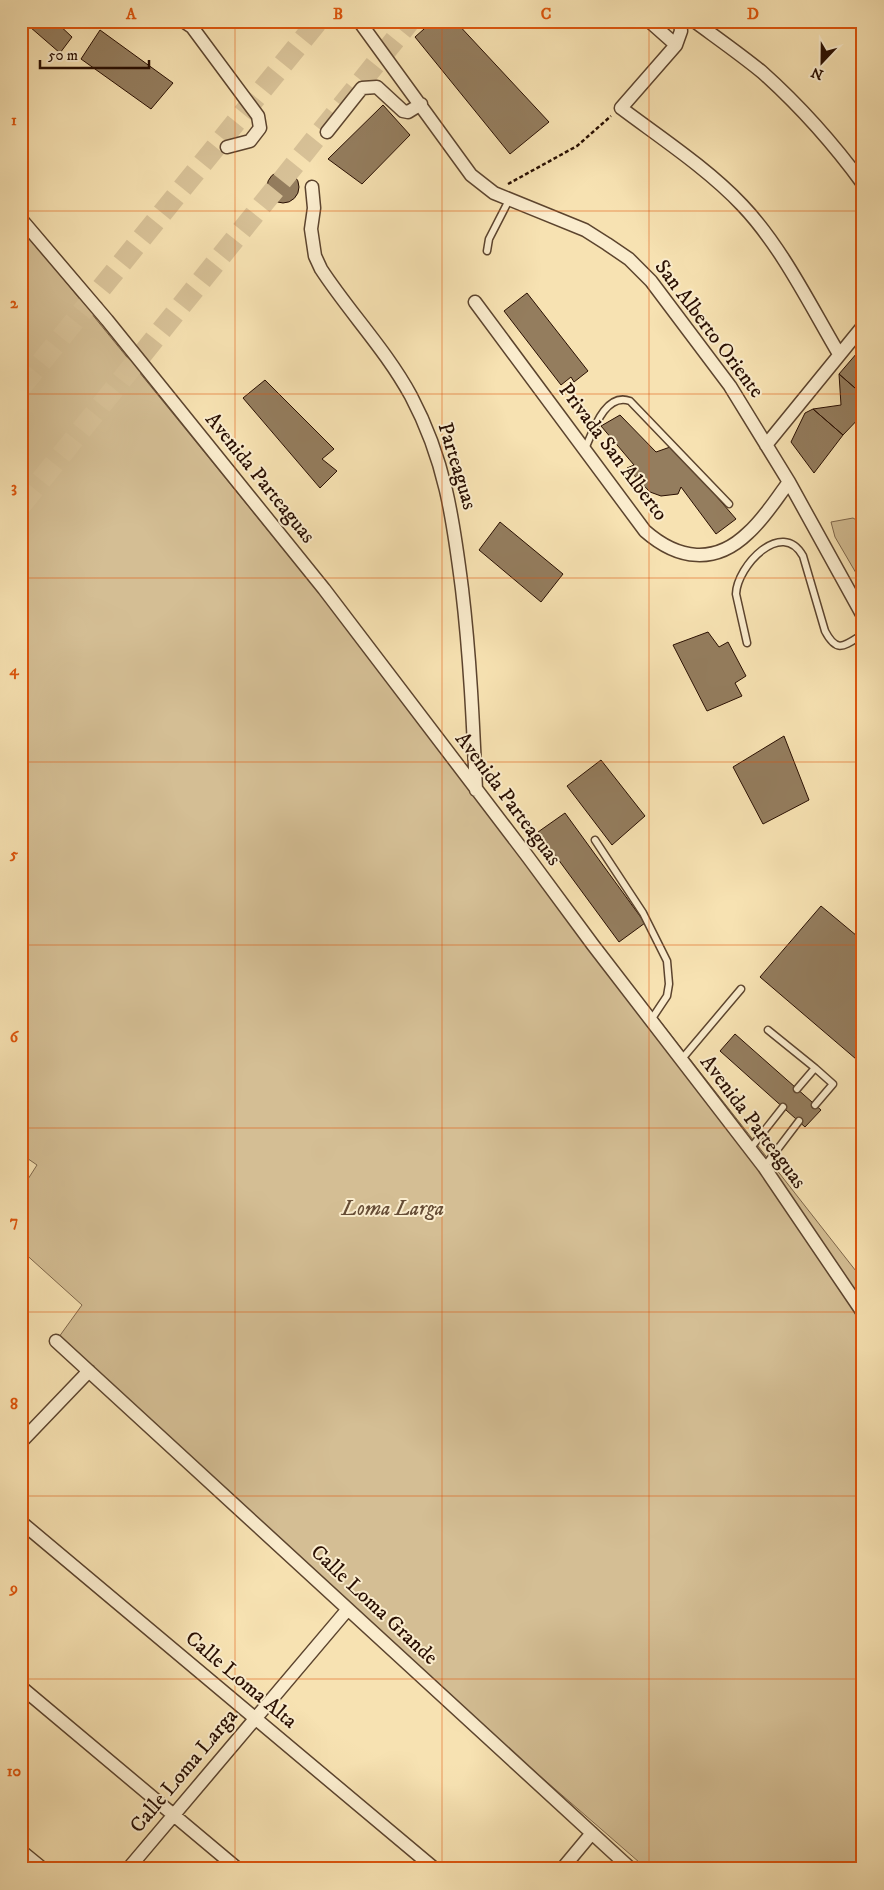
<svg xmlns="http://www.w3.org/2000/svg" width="884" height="1890" font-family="'IM FELL DW Pica',serif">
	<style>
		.green { fill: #d4be94; stroke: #7e664b }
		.building { fill: #947d5e; stroke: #290f02 }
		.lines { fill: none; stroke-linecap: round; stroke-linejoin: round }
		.primary-tunnel { stroke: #d8c298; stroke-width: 21; stroke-dasharray: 21 11; stroke-linecap: butt }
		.lane-casing { stroke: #5c442e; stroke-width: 9 }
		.street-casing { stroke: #5c442e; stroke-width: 15 }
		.path { stroke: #290f02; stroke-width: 2.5; stroke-dasharray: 4 2.5; stroke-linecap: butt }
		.lane { stroke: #faeccd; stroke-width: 6 }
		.street { stroke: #faeccd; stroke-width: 12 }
		.grid { fill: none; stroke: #de550c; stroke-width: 1; stroke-opacity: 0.55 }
		.labels { text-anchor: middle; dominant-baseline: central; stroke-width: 4; stroke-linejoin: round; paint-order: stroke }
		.street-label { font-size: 21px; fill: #290f02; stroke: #faeccd }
		.park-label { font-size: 21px; font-style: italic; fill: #654c35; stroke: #faeccd }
		.neatline { fill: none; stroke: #de550c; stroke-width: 2 }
		.grid-label { font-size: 16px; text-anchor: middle; font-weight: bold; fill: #de550c }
	</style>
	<rect width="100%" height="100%" fill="#f7e2b2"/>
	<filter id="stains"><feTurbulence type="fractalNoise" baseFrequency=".004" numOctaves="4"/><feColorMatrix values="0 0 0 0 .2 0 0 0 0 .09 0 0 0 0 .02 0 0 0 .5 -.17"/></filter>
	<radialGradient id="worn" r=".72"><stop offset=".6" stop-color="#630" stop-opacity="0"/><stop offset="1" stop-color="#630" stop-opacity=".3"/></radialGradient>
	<path class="green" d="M21,227L476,786L863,1280V1869H647L348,1609L56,1341L82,1305L21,1250V1190L37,1165L21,1154Z
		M853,518L863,524V585L835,537L831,522Z"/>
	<path class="building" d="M27,21H55L72,37L60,53L30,27Z
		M433,21H455L549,122L510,154L415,37Z
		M100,30L173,83L151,109L81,59Z
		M383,105L410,135L362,184L328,159Z
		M267 187a16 16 0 1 1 32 0a16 16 0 1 1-32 0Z
		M527,293L588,371L574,382L571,377L561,385L504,311Z
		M863,346V395L839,374Z
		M839,374L863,395V414L843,435L813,409L841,405Z
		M265,380L334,449L322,459L337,471L320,488L243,398Z
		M813,409L843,435L814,473L791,442L805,413Z
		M620,415L656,452L673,446L736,519L716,534L681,487L678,494L661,496L650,492L627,468L634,465L601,426Z
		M500,522L563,574L541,602L479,550Z
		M708,632L719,647L728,642L746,676L735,683L742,696L707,711L673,645Z
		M784,736L809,800L763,824L733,767Z
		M601,760L645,816L612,845L567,786Z
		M565,813L645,923L619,942L538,832Z
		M821,906L863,941V1065L760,977Z
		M735,1034L821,1110L805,1127L720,1051Z"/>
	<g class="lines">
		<path class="primary-tunnel" d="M21,387L318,21
			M21,505L410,21"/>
		<defs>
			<path id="lane" d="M487,251L489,239L509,200
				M585,449C593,431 605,392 630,401L729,504
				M747,643L736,594C737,566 782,518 803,556L825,631C837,654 844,646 863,634
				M595,840L643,913L667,961L669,984L667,996L651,1020
				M768,1030L815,1068
				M681,1060L741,989
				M797,1089L815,1068L833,1084L815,1105
				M750,1149L783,1107
				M764,1167L799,1121"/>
			<path id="street" d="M183,21L192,27L258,116L260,128L250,141L227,147
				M359,21L471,175L494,193L585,230L607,244L629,259L651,281L730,386L789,482L863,616
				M649,21L676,45
				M680,21L681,31L676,45L621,108C661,138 708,169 742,205C782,247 810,305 839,354
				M694,21C717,38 740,54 762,72C800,106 833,143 863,184
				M327,132L362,88L377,87L403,111L408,112L421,104
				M312,187L314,208L311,229L315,256L321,269C349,312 386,350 411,396C445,460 453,518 462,589C470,656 473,722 476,790
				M21,219L107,320L324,589L528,857L593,945L764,1167L863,1313
				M475,302L645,531C678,560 715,565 748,533C764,519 776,499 789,482
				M766,445L863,326
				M56,1341L631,1869
				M21,1442L89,1371
				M21,1522L435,1869
				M21,1687L238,1869
				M21,1851L43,1869
				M128,1869L348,1609
				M562,1869L592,1833"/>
		</defs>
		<use href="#lane" class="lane-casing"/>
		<use href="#street" class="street-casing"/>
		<path class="path" d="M508,184L577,146L611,116"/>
		<use href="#lane" class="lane"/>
		<use href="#street" class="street"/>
	</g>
	<path class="grid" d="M235,21V1869M442,21V1869M649,21V1869M21,211H863M21,394H863M21,578H863M21,762H863M21,945H863M21,1128H863M21,1312H863M21,1496H863M21,1679H863"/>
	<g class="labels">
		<g class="street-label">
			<text transform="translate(709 329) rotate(53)">San Alberto Oriente</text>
			<text transform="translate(613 452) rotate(53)">Privada San Alberto</text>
			<text transform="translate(457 466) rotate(73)">Parteaguas</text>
			<text transform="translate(260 478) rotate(51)">Avenida Parteaguas</text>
			<text transform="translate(508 799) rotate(53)">Avenida Parteaguas</text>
			<text transform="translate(753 1122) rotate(53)">Avenida Parteaguas</text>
			<text transform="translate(374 1605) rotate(43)">Calle Loma Grande</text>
			<text transform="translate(241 1680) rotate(40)">Calle Loma Alta</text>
			<text transform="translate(184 1771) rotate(-50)">Calle Loma Larga</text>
		</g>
		<g class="park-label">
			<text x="393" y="1209">Loma Larga</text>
		</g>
	</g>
	<rect width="884" height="1890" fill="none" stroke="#f7e2b2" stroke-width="55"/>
	<g transform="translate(822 62) rotate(202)" stroke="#faeccd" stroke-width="4" paint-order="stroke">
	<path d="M0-4L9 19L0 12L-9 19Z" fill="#290f02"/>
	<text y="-8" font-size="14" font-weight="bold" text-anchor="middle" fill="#290f02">N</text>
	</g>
	<path d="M40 60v8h109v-8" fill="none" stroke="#290f02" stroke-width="2.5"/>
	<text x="48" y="60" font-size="15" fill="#290f02" stroke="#faeccd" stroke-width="4" paint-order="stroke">50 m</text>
	<rect x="28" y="28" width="828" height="1834" class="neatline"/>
	<g class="grid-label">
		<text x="131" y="19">A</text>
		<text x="338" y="19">B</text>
		<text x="546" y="19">C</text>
		<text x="753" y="19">D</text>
		<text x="14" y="125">1</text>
		<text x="14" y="308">2</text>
		<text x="14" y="492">3</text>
		<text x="14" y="675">4</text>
		<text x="14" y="859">5</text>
		<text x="14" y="1042">6</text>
		<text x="14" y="1226">7</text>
		<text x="14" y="1409">8</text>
		<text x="14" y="1593">9</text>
		<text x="14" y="1776">10</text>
	</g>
	<rect width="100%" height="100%" filter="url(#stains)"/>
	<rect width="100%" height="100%" fill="url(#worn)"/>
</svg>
